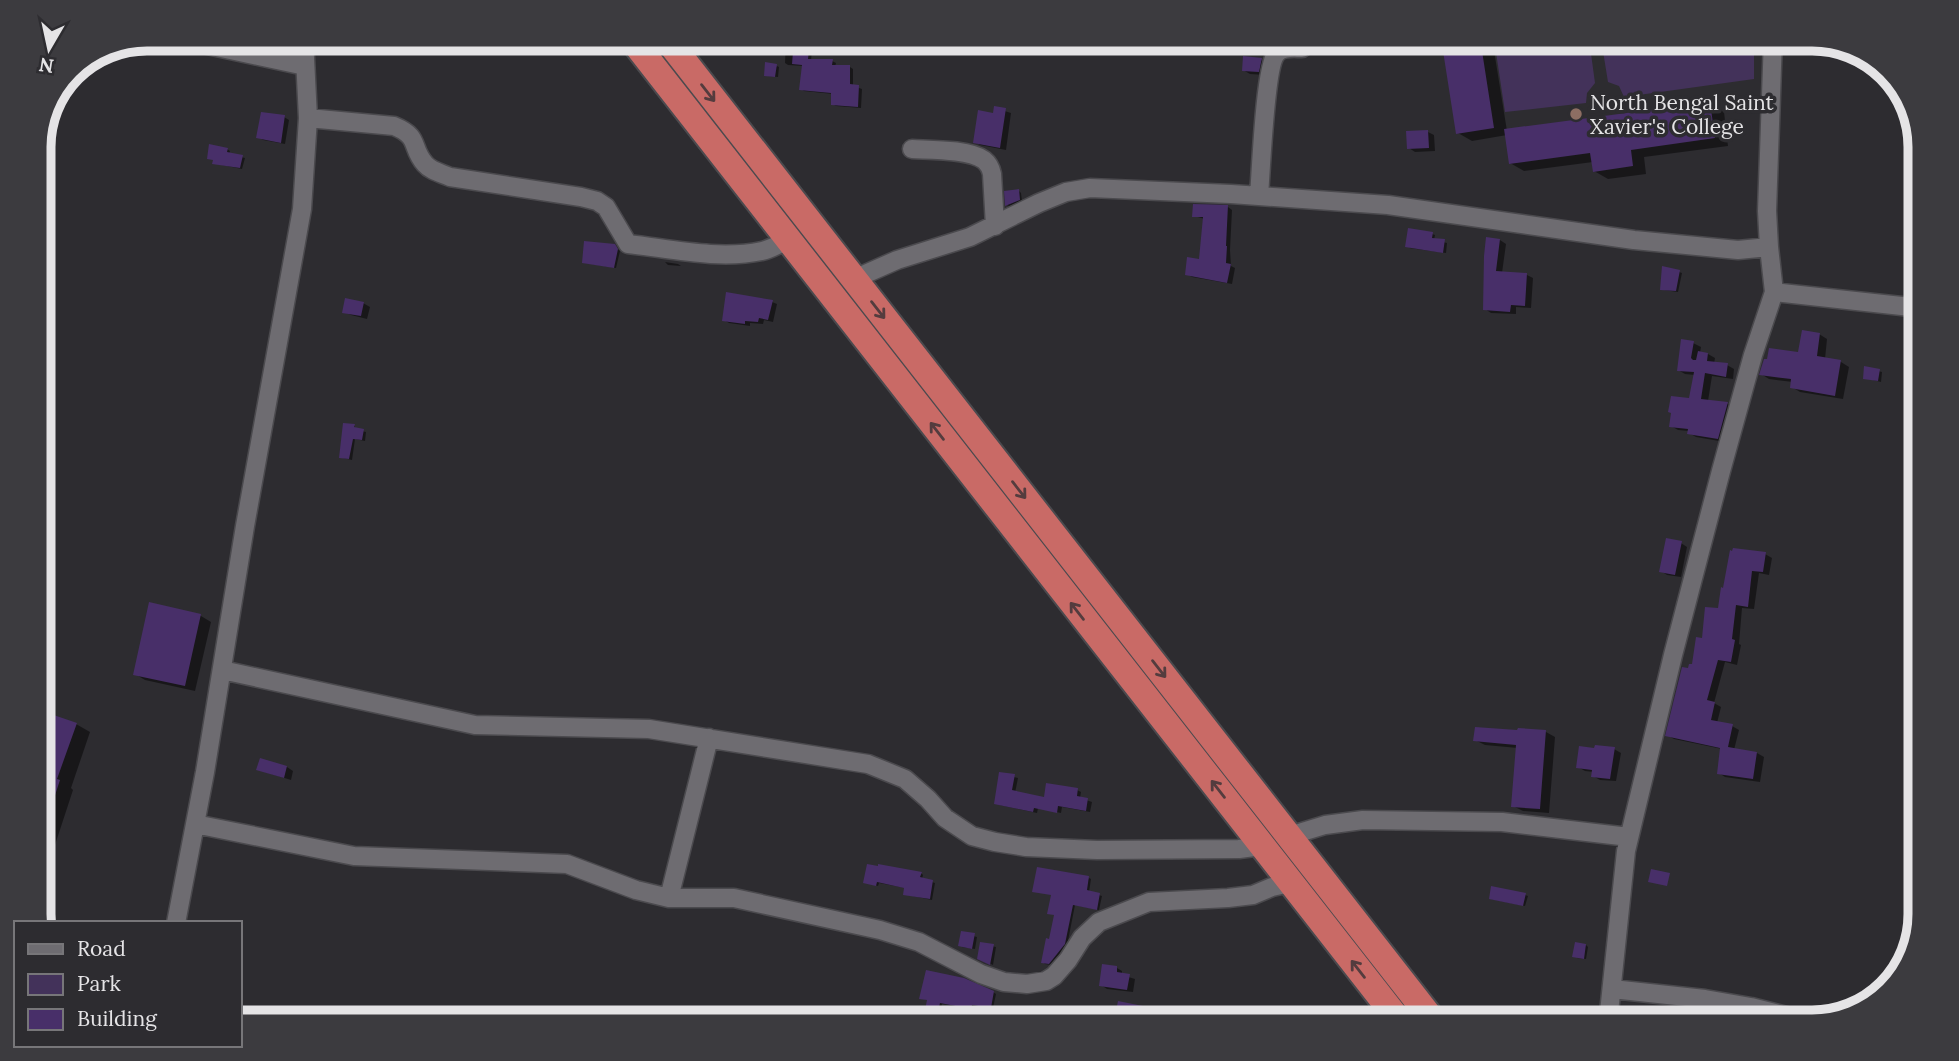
<svg xmlns="http://www.w3.org/2000/svg" width="1959" height="1061" font-family="Lora,serif">
	<style>
		.green { fill: #43325a }
		.shadow { fill: #0007 }
		.building { fill: #482f69 }
		.lines { fill: none; stroke-linecap: round; stroke-linejoin: round }
		.minor-casing { stroke: #4b4a4e; stroke-width: 21 }
		.highway-casing { stroke: #4b4a4e; stroke-width: 30 }
		.minor { stroke: #6e6c71; stroke-width: 18 }
		.highway { stroke: #c96a66; stroke-width: 26 }
		.oneway { stroke: #543c3e }
		.education-dot { fill: #8d6e63; stroke: #2d2c30; stroke-width: 2.5 }
		.labels { text-anchor: middle; dominant-baseline: central; stroke-width: 7; stroke-linejoin: round; paint-order: stroke }
		.poi-label { font-size: 21px; fill: #e5e4e6; stroke: #2d2c30; text-anchor: start }
		.rim { fill: none; stroke: #e5e4e6; stroke-width: 9 }
	</style>
	<rect width="100%" height="100%" fill="#2d2c30"/>
	<path class="green" d="M1494,39H1589L1595,83L1587,93L1586,103L1505,112Z
		M1601,39H1754V79L1624,97L1619,86L1608,82Z"/>
	<path class="shadow" d="M786,38H813L811,61H832L836,63L835,67H850L853,69V86L862,89L861,108L836,106L832,104L833,94L804,91L801,89L804,66L788,65L785,63Z
		M1443,38H1492L1507,131L1710,104L1724,112L1728,146L1644,157L1646,174L1608,179L1594,171L1593,162L1524,171L1510,163L1507,135L1472,141L1458,133Z
		M1261,60L1268,63L1265,75L1250,74L1243,70Z
		M777,66L779,67L778,77L768,76Z
		M995,108L1011,113L1006,150L980,145L975,142L994,115Z
		M284,117L289,120L285,144L263,140L258,137Z
		M1428,132L1434,135L1435,151L1415,152L1409,148Z
		M227,149L230,151L229,154L245,158L242,169L217,164Z
		M1019,191L1021,193L1022,201L1009,206L1007,205Z
		M1228,207L1232,210L1230,250L1231,266L1235,268L1232,284L1192,277L1187,274L1201,261L1205,219L1194,216Z
		M1432,234L1435,235L1434,240L1447,243L1446,253L1409,248Z
		M1488,239L1500,240L1506,244L1502,273L1527,275L1533,278L1531,308L1516,307V314L1491,313L1485,309Z
		M614,246L620,251L616,268L586,263Z
		M665,262L678,264L681,266L668,265Z
		M1679,272L1682,273L1678,292L1664,290Z
		M772,302L777,304L773,322L764,320L763,324L750,323V326L729,323L724,320Z
		M363,303L370,307L367,319L351,315L344,312Z
		M1819,334L1827,339L1825,359L1841,362L1849,367L1843,399L1800,392L1792,387L1793,382L1769,379L1761,374L1799,354Z
		M1693,343L1701,347L1700,353L1708,354L1715,358L1714,364L1727,365L1734,369L1733,379L1712,376L1708,401L1728,404L1734,408L1725,442L1696,437L1689,433V431L1678,430L1671,426L1690,400L1695,375L1685,374L1678,370Z
		M1866,368L1882,372L1881,382L1865,378Z
		M345,425L354,426L357,430L366,432L365,441L355,439L352,460L343,458Z
		M1681,543L1687,547L1681,577L1667,575L1661,571Z
		M1765,554L1772,558L1769,575L1759,573L1754,609L1742,608L1739,644L1741,645L1737,665L1725,662L1714,703L1721,707L1717,723L1732,726L1739,730L1734,750L1757,753L1764,757L1760,782L1725,777L1719,773L1722,749L1674,739L1667,735L1689,670L1693,666L1719,610Z
		M151,604L201,616L211,622L195,691L145,680L135,674Z
		M39,712L76,724L90,732L71,788L73,790L53,851L39,847Z
		M1546,732L1555,737L1549,813L1523,811L1513,806L1518,748L1485,745L1475,740Z
		M1614,749L1621,753L1616,781L1600,780L1593,776L1594,772L1585,771L1578,767Z
		M261,760L287,767L293,771L291,780L265,772Z
		M1001,774L1018,778L1015,793L1045,799L1077,790L1081,792L1080,798L1092,802L1090,812L1062,807L1061,813L1038,808L1037,813L1000,805L996,803Z
		M921,873L923,875L922,879L935,883L932,900L908,895L906,888L879,883L878,886L865,882Z
		M1089,878L1091,879L1089,892L1102,896L1099,910L1075,905L1067,946L1052,965L1045,964L1043,962L1050,941Z
		M1525,895L1528,896L1525,906L1491,899Z
		M962,933L977,937L975,949L962,947Z
		M982,944L996,947L993,965L979,958Z
		M1586,945L1588,947L1586,959L1577,958Z
		M1117,968L1122,971V975L1135,979L1133,992L1107,989L1101,985Z
		M993,992L996,994L993,1008L974,1006L973,1009L942,1004L940,1013L929,1011V1000L924,999Z
		M1120,1003L1150,1010L1148,1022L1073,1021L1087,1010L1117,1019Z
		M1661,1007L1727,1018V1022H1657Z"/>
	<path class="building" d="M1441,38H1480L1494,128L1456,134Z
		M794,39L810,41L808,59H833L832,65H850V84L859,85L858,107L831,105V93L799,90L802,65L792,64Z
		M1243,56L1262,58L1259,72L1242,71Z
		M765,62L777,64L775,77L764,76Z
		M1710,102L1715,138L1631,150L1633,166L1593,172L1590,153L1509,164L1504,129Z
		M994,106L1006,108L1000,148L973,143L978,110L993,113Z
		M261,112L285,115L281,143L256,138Z
		M1428,130L1429,148L1407,149L1406,131Z
		M209,144L228,148L227,152L243,155L240,168L212,164L213,160L207,159Z
		M1019,189L1020,200L1005,206L1004,191Z
		M1193,204L1228,205L1226,246H1227L1226,263L1231,264L1227,283L1185,275L1187,257L1199,259L1203,217H1192Z
		M1408,228L1433,232L1432,238L1445,239L1443,253L1405,247Z
		M1486,237L1500,239L1496,271L1527,273L1525,306L1511,305L1510,312L1483,310L1484,256Z
		M584,241L615,244L618,249L614,268L582,263Z
		M1662,266L1680,270L1676,291L1660,290Z
		M726,292L773,300L768,320L759,318L758,322L745,321V324L722,321Z
		M345,298L364,302L361,316L342,313Z
		M1802,330L1820,333L1817,356L1841,360L1835,396L1790,388L1791,379L1759,375L1764,359H1767L1769,348L1798,352Z
		M1681,339L1694,341L1691,358L1693,360H1696L1698,351L1708,353L1707,361L1728,363L1726,377L1705,373L1701,399L1728,402L1718,439L1687,434L1688,429L1669,427L1671,413L1668,412L1671,396L1689,398L1694,372L1677,371Z
		M1864,366L1880,369L1878,381L1863,379Z
		M343,423L355,424L354,427L364,429L362,440L353,439L349,459L339,458Z
		M1666,538L1682,541L1675,575L1659,572Z
		M1733,548L1766,552L1763,572L1752,571L1748,607L1736,605L1732,639L1735,640L1731,662L1718,660L1707,700L1715,702L1711,720L1733,724L1728,747L1757,752L1753,779L1717,774L1720,748L1665,736L1682,667L1688,668L1689,664H1692L1696,637L1702,638L1705,607L1718,608L1721,587L1723,588L1730,550L1732,551Z
		M149,602L201,614L185,686L133,675Z
		M39,710L77,723L57,779L60,780L41,838H39Z
		M1475,727L1517,730L1518,728L1546,730L1540,809L1511,807L1516,745L1473,741Z
		M1595,745L1615,747L1610,779L1591,777L1592,770L1576,768L1579,746L1594,748Z
		M260,758L287,766L284,778L256,770Z
		M999,772L1015,774L1012,790L1044,797L1046,783L1078,788L1077,796L1088,798L1086,811L1058,806L1057,813L1034,808L1033,812L994,804Z
		M867,864L878,866V864L922,872L920,877L933,880L930,899L903,895L904,888L877,882L876,886L863,883Z
		M1037,867L1089,876L1087,890L1100,893L1097,910L1073,905L1065,944L1049,964L1041,963L1046,938L1049,939L1054,915L1047,914L1051,895L1032,892Z
		M1651,869L1670,873L1667,886L1648,882Z
		M1491,886L1526,893L1523,906L1489,899Z
		M961,931L975,933L972,949L958,946Z
		M980,942L994,944L990,965L977,959Z
		M1575,942L1586,944L1584,959L1572,957Z
		M1102,964L1117,966V972L1130,974L1127,990L1099,986Z
		M926,970L964,978L994,991L991,1008L972,1005L971,1009L940,1003L938,1012L925,1010L927,1000L919,999Z
		M1118,1001L1148,1007L1145,1022H1071L1074,1006L1087,1008V1011L1115,1016Z
		M1659,1006L1737,1016L1736,1022H1657Z"/>
	<g class="lines">
		<defs>
			<path id="minor" d="M175,38L305,66
				M308,118L394,126C421,137 410,147 425,164C431,171 441,173 450,177L581,197L597,201L606,207L628,244C672,249 719,260 762,251C771,249 779,244 788,240
				M912,149C930,150 969,149 984,160C989,164 991,169 992,174L995,226
				M1259,196C1261,171 1265,68 1276,54C1282,46 1293,48 1302,48
				M1769,247L1767,211L1773,38
				M854,279L897,260L970,237L1039,203L1066,192L1090,188L1231,194L1388,205L1634,240L1738,250L1769,247L1774,292L1753,355L1721,471L1673,655L1626,851L1608,1022
				M1774,292L1920,308
				M222,670L475,725L649,729L868,764L905,779L928,799L945,818L972,836L995,842L1026,847L1097,850L1239,849L1262,846
				M195,824L354,856L567,864L636,890L669,898H734L880,930L919,942L981,974L1004,982L1027,984L1046,981L1054,976L1068,960L1082,938L1099,922L1149,902L1228,898L1253,895L1272,887L1290,883
				M1289,836L1325,825L1363,820L1502,822L1629,837
				M669,898L709,738
				M176,923L205,772L245,526L302,209L308,118L304,38
				M1612,989L1705,999L1751,1007L1810,1022"/>
			<path id="highway" d="M631,38L1400,1022
				M666,38L1434,1022"/>
		</defs>
		<use href="#minor" class="minor-casing"/>
		<use href="#highway" class="highway-casing"/>
		<use href="#minor" class="minor"/>
		<use href="#highway" class="highway"/>
	</g>
	<defs><path id="oneway-shaft" d="M-6 0H5M1.5-3L5.5 0L1.5 3" fill="none" stroke-width="1.6" stroke-linecap="round" stroke-linejoin="round" transform="scale(1.75)"/></defs>
	<g class="oneway">
		<use href="#oneway-shaft" transform="translate(708 93) rotate(52)"/>
		<use href="#oneway-shaft" transform="translate(878 310) rotate(52)"/>
		<use href="#oneway-shaft" transform="translate(937 431) rotate(-128)"/>
		<use href="#oneway-shaft" transform="translate(1019 490) rotate(52)"/>
		<use href="#oneway-shaft" transform="translate(1077 611) rotate(-128)"/>
		<use href="#oneway-shaft" transform="translate(1159 669) rotate(52)"/>
		<use href="#oneway-shaft" transform="translate(1218 789) rotate(-128)"/>
		<use href="#oneway-shaft" transform="translate(1358 969) rotate(-128)"/>
	</g>
	<circle class="education-dot" cx="1576" cy="114" r="7"/>
	<g class="labels">
		<g class="poi-label">
			<text x="1590" y="102">North Bengal Saint<tspan x="1590" dy="24">Xavier's College</tspan></text>
		</g>
	</g>
	<path d="M0 0H1959V1061H0ZM147 51H1812A96 96 0 0 1 1908 147V914A96 96 0 0 1 1812 1010H147A96 96 0 0 1 51 914V147A96 96 0 0 1 147 51Z" fill="#3c3b3f" fill-rule="evenodd"/>
	<path class="rim" d="M147 51H1812A96 96 0 0 1 1908 147V914A96 96 0 0 1 1812 1010H147A96 96 0 0 1 51 914V147A96 96 0 0 1 147 51Z"/>
	<rect x="14" y="921" width="228" height="126" fill="#2d2c30" stroke="#777679" stroke-width="2"/>
	<rect x="28" y="944" width="35" height="10" fill="#6e6c71" stroke="#777679" stroke-width="2"/>
	<text x="77" y="956" font-size="21" fill="#e5e4e6">Road</text>
	<rect x="28" y="974" width="35" height="21" fill="#43325a" stroke="#777679" stroke-width="2"/>
	<text x="77" y="991" font-size="21" fill="#e5e4e6">Park</text>
	<rect x="28" y="1009" width="35" height="21" fill="#482f69" stroke="#777679" stroke-width="2"/>
	<text x="77" y="1026" font-size="21" fill="#e5e4e6">Building</text>
	<g transform="translate(49 49) rotate(189)" stroke="#2d2c30" stroke-width="5" paint-order="stroke">
	<path d="M0-5L12 26L0 18L-12 26Z" fill="#e5e4e6"/>
	<text y="-10" font-size="19" font-weight="bold" text-anchor="middle" fill="#e5e4e6">N</text>
	</g>
</svg>
